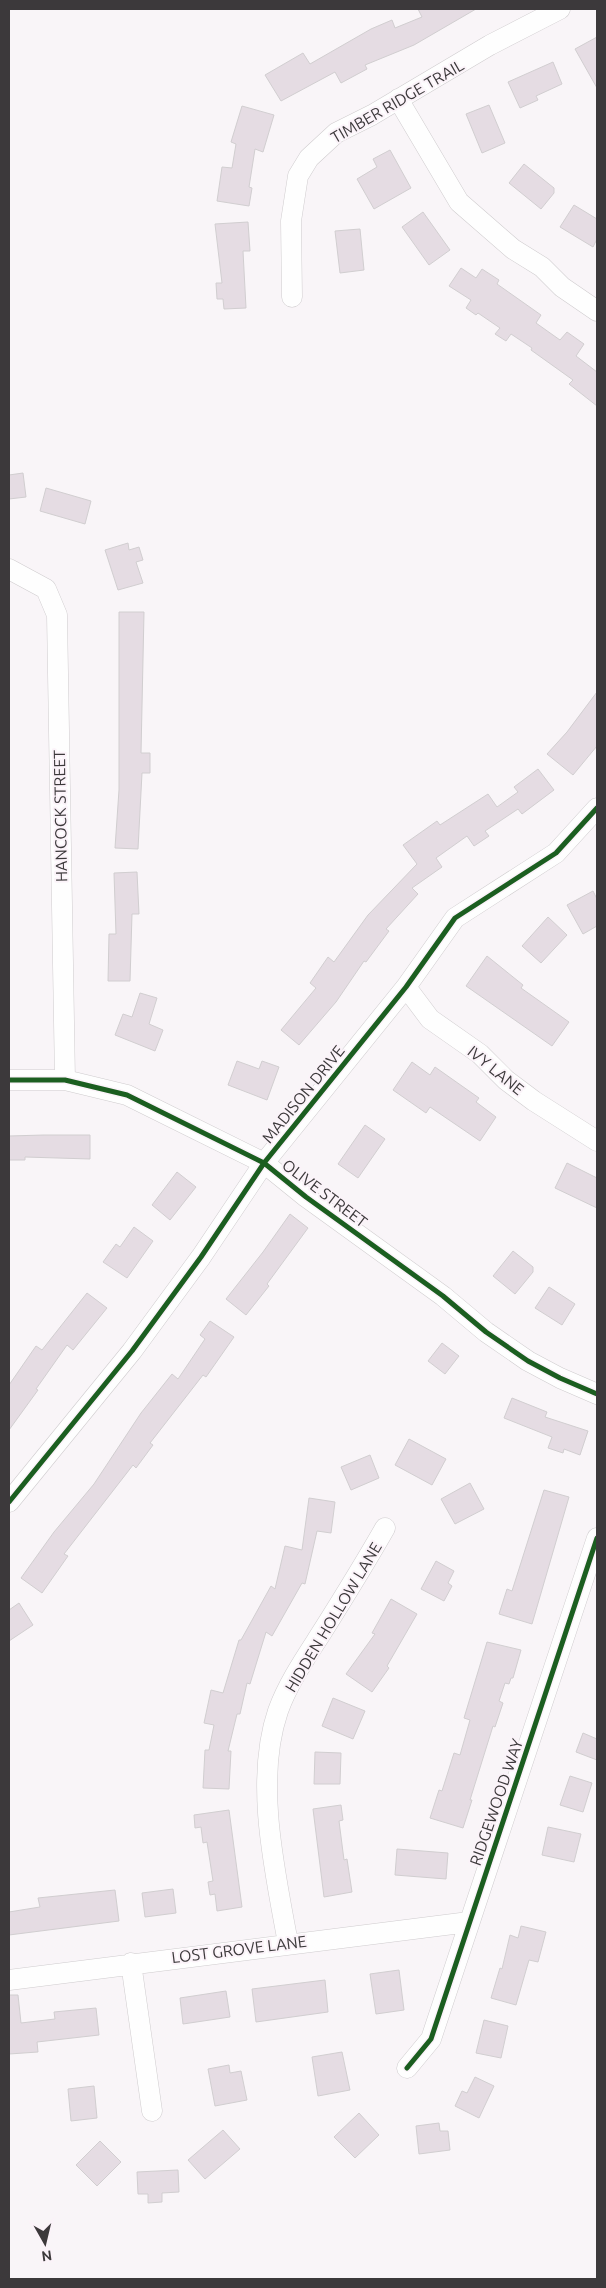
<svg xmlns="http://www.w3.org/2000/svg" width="606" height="2288" font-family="Ubuntu,sans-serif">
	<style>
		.building { fill: #e5dce3; stroke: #d1ced0 }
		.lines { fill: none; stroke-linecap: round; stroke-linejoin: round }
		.minor-casing { stroke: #cfccce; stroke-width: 21 }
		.minor { stroke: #fefefe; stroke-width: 20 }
		.cycleway-casing { stroke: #fbf3f9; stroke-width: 8 }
		.cycleway { stroke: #1b5e20; stroke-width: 5 }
		.labels { text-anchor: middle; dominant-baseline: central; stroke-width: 4; stroke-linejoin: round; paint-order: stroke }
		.street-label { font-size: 16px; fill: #3c393b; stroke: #fbf3f9 }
	</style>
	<rect width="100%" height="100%" fill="#f9f5f8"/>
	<path class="building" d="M418,9H476L414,45L365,65L367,69L341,83L335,72L281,101L265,75L303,53L310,64L371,29L392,20L395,28L422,17Z
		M597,37V88L575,49Z
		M553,62L562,84L536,96L538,100L520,108L508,82Z
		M489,105L505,143L482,153L466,114Z
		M242,106L274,115L263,152L255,149L249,187L252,188L249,206L217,201L222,167L232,168L236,144L231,142Z
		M390,150L411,188L374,209L357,179L377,167L373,159Z
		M524,164L554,188V193L541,209L509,183Z
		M574,205L597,219V239L593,247L560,227Z
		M423,212L450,250L429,265L402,227Z
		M248,222L250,251H243L246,308L224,309L223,299H217L216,283H222L215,224Z
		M360,229L364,270L340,273L335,231Z
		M461,268L476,278L482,269L499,280L497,284L541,315L536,323L560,340L567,332L584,344L576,356L597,372V406L569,384L573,380L531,350L532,348L511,334L506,341L495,334L500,328L478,313L476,315L466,308L471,300L449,286Z
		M23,473L26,497L9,499V475Z
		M46,488L91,501L85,524L40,511Z
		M128,543L129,550L139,547L143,560L136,562L143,583L118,590L105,550Z
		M119,612H144L141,753H150V773H142L138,849L115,848L119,790Z
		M597,692V746L573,775L547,754L567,732Z
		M538,769L554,790L522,814L518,809L485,831L489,836L474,846L467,836L436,858L442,867L412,888L418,894L386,929L389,931L366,962L364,961L336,1002L299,1045L281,1030L316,988L310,983L328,957L334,962L368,915L417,864L403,845L437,821L440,825L488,794L497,807L518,792L514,787Z
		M137,872L139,914H132L130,981H108L109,934H116L114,873Z
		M593,891L597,899V926L583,934L567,905Z
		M548,917L567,935L541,963L522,946Z
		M487,956L523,985L521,988L569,1022L552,1046L466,986Z
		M140,993L157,998L149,1024L163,1030L155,1051L115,1035L123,1014L132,1017Z
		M237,1061L259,1069L262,1061L279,1067L267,1100L228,1085Z
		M412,1062L430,1075L435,1067L479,1098L476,1102L496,1117L480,1141L430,1107L426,1113L393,1090Z
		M365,1125L385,1139L358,1178L338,1164Z
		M44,1135H90V1159L25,1157V1160H9V1136Z
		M567,1163L597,1178V1208L555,1188Z
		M177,1172L196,1187L170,1220L152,1205Z
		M290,1214L308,1228L267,1284L269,1286L246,1315L226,1299L263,1252Z
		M134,1227L153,1241L127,1278L103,1262L116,1244L120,1247Z
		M513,1251L533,1267V1272L515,1294L493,1276Z
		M549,1287L575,1304L562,1325L535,1308Z
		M87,1293L107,1308L73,1350L67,1345L36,1389L38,1390L9,1430V1385L36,1346L42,1350Z
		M210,1321L234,1337L206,1377L203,1375L150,1443L153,1445L136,1468L133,1465L64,1554L68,1556L42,1593L21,1578L54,1532L94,1484L141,1413L172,1374L178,1379L205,1339L200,1335Z
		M442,1343L459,1356L445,1374L428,1361Z
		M512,1398L547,1412L545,1417L588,1431L580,1455L564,1449L563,1453L548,1448L552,1437L504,1418Z
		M409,1439L446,1459L432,1485L395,1465Z
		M370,1455L379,1478L351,1490L341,1467Z
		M470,1483L484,1509L455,1524L441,1499Z
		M544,1490L569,1497L532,1624L499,1614L507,1589L512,1591Z
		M309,1498L335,1502L331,1533L317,1531L305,1584L302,1583L272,1636L266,1632L250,1684L247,1683L240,1714H237L228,1751H231L229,1789L203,1788L205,1750H209L214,1725L204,1723L211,1690L223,1693L239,1640H241L271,1586L275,1589L285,1546L302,1550Z
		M436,1561L454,1571L448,1583L452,1586L444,1601L421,1589Z
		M391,1599L417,1614L387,1666L389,1668L372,1692L346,1674L375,1634L372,1633Z
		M19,1603L33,1625L9,1641V1610Z
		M487,1642L521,1650L513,1678H511L509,1684L505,1683L499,1701L503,1703L495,1727L493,1726L470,1800H472L463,1828L430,1818L439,1790L442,1791L454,1753L460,1755L470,1720L464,1718Z
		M333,1698L365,1711L353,1739L322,1726Z
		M583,1733L597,1739V1760L576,1752Z
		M315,1752L341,1753L340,1784H314Z
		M570,1776L592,1783L583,1812L560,1805Z
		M341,1805L343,1820L339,1821L344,1860L347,1859L352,1892L324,1897L313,1809Z
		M229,1810L242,1907L217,1911L215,1894L210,1895L208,1882L213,1881L207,1842L203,1843L201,1827L195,1828L194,1815Z
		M548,1827L581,1834L574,1862L542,1855Z
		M397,1849L448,1853L446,1879L395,1875Z
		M173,1889L176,1913L145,1917L142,1893Z
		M115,1890L119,1921L9,1935V1912L40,1907L38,1898Z
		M521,1926L546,1932L538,1962L529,1960L516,2005L491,1998L500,1968L502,1969L510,1935L518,1938Z
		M399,1970L404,2010L376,2014L370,1974Z
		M325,1980L328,2012L256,2022L252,1989Z
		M226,1991L230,2017L183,2024L180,1998Z
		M9,1995H18L21,2023L55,2019L54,2012L96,2008L99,2035L37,2042L38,2052L9,2054Z
		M484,2020L508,2026L501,2058L476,2053Z
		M342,2052L350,2090L318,2096L312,2057Z
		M229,2065L230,2073L241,2071L247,2100L215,2106L208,2069Z
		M475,2077L494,2086L479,2118L455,2106L462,2091L467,2093Z
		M94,2086L97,2118L71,2121L68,2089Z
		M359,2113L379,2135L355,2158L334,2137Z
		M439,2123L440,2131H448L450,2150L419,2154L416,2126Z
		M223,2130L240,2149L205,2179L188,2160Z
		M100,2141L121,2162L97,2186L76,2165Z
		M178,2170L179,2192L162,2193V2202L148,2203V2194H138L137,2172Z"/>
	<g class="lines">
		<defs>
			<path id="minor" d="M398,99L459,202L513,249L542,267L562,287L597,311
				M292,297L291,221L298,176L309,158L336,133L372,115L490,45L560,9
				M9,569L46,589L57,615L65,1080
				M406,987L430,1019L480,1054L506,1080L534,1101L597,1141
				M9,1080H65L127,1095L264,1163L306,1197L443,1296L486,1332L528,1361L560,1378L597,1394
				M9,1502L132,1351L201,1257L264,1163L406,987L455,918L556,853L597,808
				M288,1943C275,1872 254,1781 278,1711C288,1683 306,1657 322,1632C344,1597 365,1563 385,1528
				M131,1963L152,2111
				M9,1980L469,1922
				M407,2068L431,2039L597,1538"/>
		</defs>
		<use href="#minor" class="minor-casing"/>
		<use href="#minor" class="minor"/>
		<defs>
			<path id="cycleway" d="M9,1080H65L127,1095L264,1163L306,1197L443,1296L486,1332L528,1361L560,1378L597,1394
				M9,1502L132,1351L201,1257L264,1163L406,987L455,918L556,853L597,808
				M407,2068L431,2039L597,1538"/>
		</defs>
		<use href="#cycleway" class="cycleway-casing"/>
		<use href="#cycleway" class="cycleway"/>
	</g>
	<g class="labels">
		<g class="street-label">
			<text transform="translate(397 101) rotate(-30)">TIMBER RIDGE TRAIL</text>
			<text transform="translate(60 816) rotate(-91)">HANCOCK STREET</text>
			<text transform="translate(496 1070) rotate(39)">IVY LANE</text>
			<text transform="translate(303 1094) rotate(-51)">MADISON DRIVE</text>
			<text transform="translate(325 1193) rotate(37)">OLIVE STREET</text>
			<text transform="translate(333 1617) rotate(-59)">HIDDEN HOLLOW LANE</text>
			<text transform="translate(496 1802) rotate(-71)">RIDGEWOOD WAY</text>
			<text transform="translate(239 1949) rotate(-7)">LOST GROVE LANE</text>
		</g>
	</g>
	<rect width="606" height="2288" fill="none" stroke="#3c393b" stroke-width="20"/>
	<g transform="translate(45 2243) rotate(172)" stroke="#fbf3f9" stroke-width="4" paint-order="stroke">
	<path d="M0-4L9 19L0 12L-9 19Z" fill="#3c393b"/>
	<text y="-8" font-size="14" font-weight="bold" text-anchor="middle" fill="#3c393b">N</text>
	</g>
</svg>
